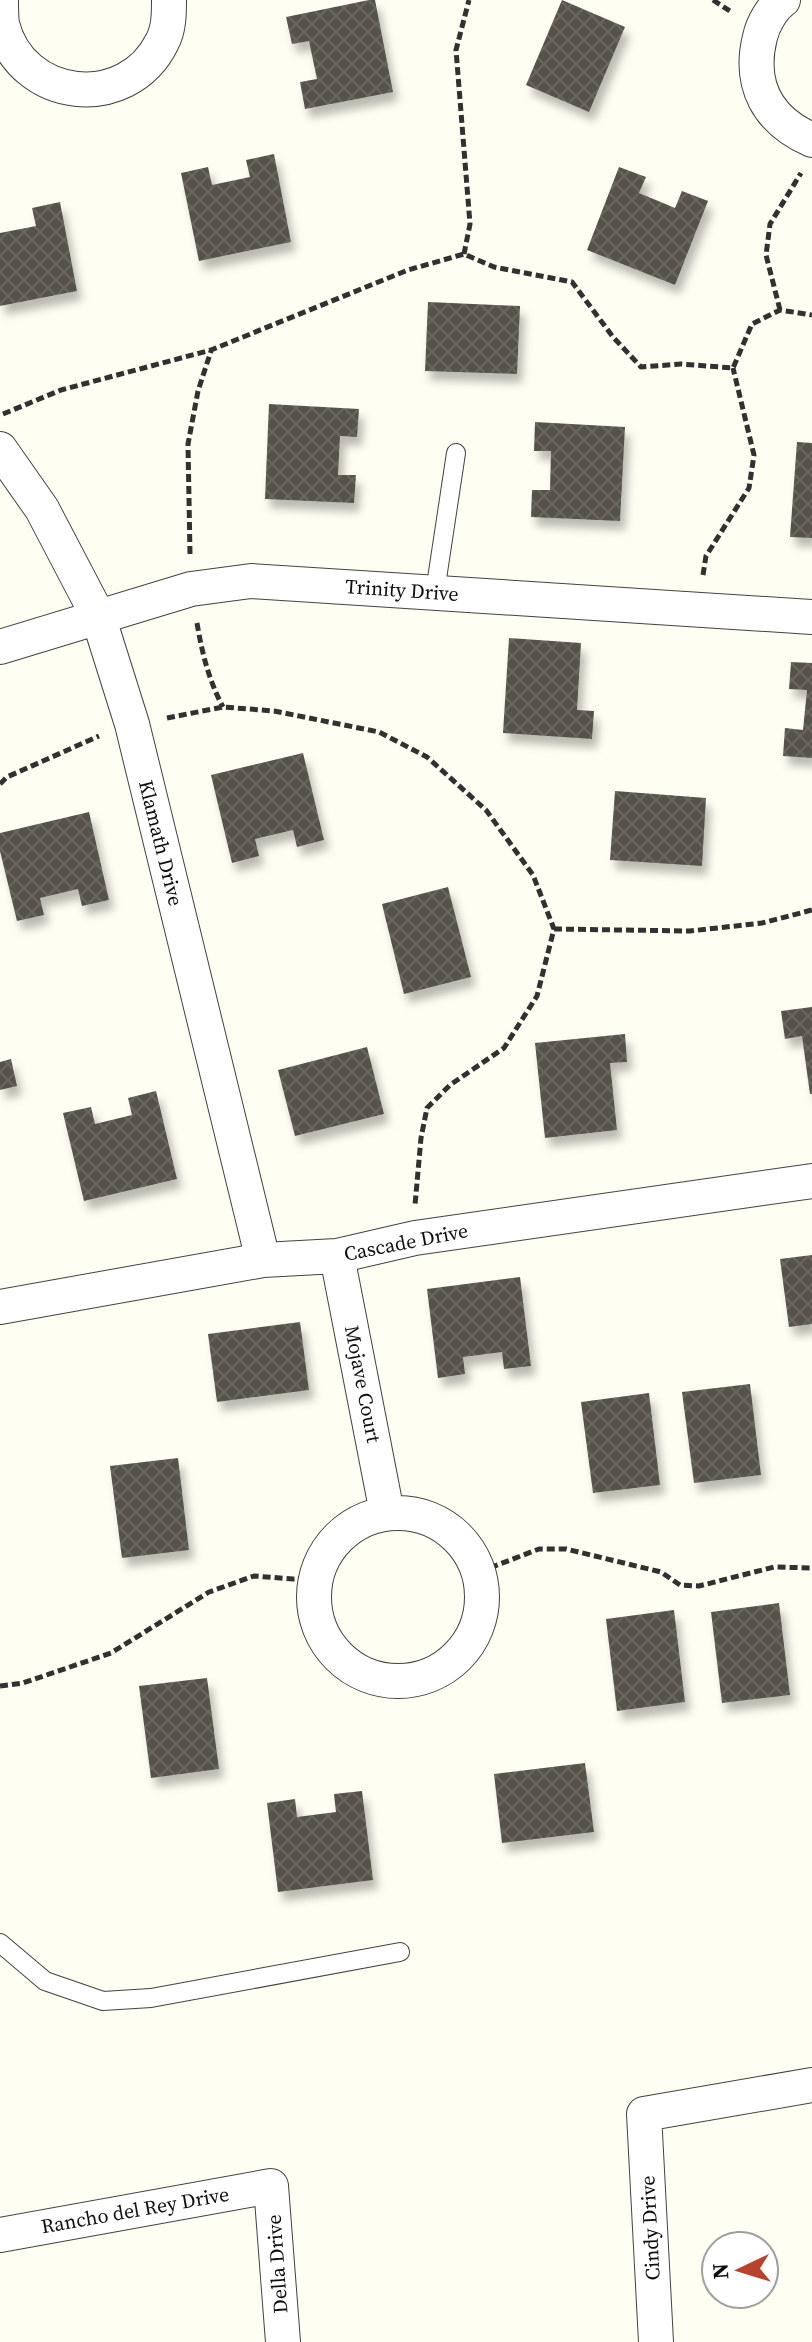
<svg xmlns="http://www.w3.org/2000/svg" width="812" height="2342" font-family="'Source Serif 4',serif">
	<style>
		.building { fill: url(#building-cross-hatch); filter: url(#shadow) }
		.lines { fill: none; stroke-linecap: round; stroke-linejoin: round }
		.lane-casing { stroke: #424242; stroke-width: 20 }
		.street-casing { stroke: #424242; stroke-width: 36 }
		.path { stroke: #313131; stroke-width: 5; stroke-dasharray: 8 4; stroke-linecap: butt }
		.lane { stroke: #fff; stroke-width: 18 }
		.street { stroke: #fff; stroke-width: 34 }
		.labels { text-anchor: middle; dominant-baseline: central; stroke-width: 8; stroke-linejoin: round; paint-order: stroke }
		.street-label { font-size: 20px; fill: #0f0f0f; stroke: #fff }
	</style>
	<defs>
		<pattern id="building-cross-hatch" width="8" height="8" patternUnits="userSpaceOnUse" patternTransform="scale(2)"><rect width="8" height="8" fill="#57524c"/><path d="M0 0l8 8M0 8l8-8" fill="none" stroke="#6a6661"/></pattern>
		<filter id="shadow"><feDropShadow dx="5" dy="9" stdDeviation="4" flood-color="#0004"/></filter>
	</defs>
	<rect width="100%" height="100%" fill="#fefef2"/>
	<path class="building" d="M369,0H375L393,92L305,109L300,82L317,79L309,41L292,44L286,17Z
		M562,0L625,27L589,112L526,85Z
		M274,154L291,242L199,261L181,173L208,167L212,185L250,177L246,160Z
		M619,167L646,177L639,193L675,208L682,191L708,201L675,285L587,250Z
		M60,202L77,291L0,306V233L36,226L32,208Z
		M428,302L520,306L517,374L425,371Z
		M269,404L359,409L357,437L340,436L338,475H356L354,503L265,499Z
		M535,422L625,427L620,521L531,517L532,490H550L551,451H534Z
		M797,442L812,443V538L790,537Z
		M509,638L581,643L577,710L594,711L592,739L503,733Z
		M791,662L812,663V758L783,756L785,728L803,730L807,690L789,689Z
		M303,753L324,840L297,847L293,830L255,839L259,856L232,863L211,775Z
		M615,791L706,798L702,866L610,860Z
		M89,812L109,900L82,906L78,889L40,898L44,915L17,921L0,851V833Z
		M448,887L471,977L404,994L382,904Z
		M812,1007V1094H810L802,1036L785,1039L781,1011Z
		M625,1034L627,1062L610,1063L617,1130L545,1138L535,1043Z
		M367,1047L384,1114L295,1136L278,1070Z
		M11,1059L17,1086L0,1090V1062Z
		M156,1091L177,1179L84,1201L63,1113L91,1107L95,1124L132,1115L128,1098Z
		M812,1255V1324L789,1327L780,1259Z
		M520,1277L531,1366L504,1369L502,1352L463,1357L465,1374L438,1378L427,1289Z
		M300,1322L309,1390L217,1402L208,1334Z
		M750,1384L761,1475L694,1483L682,1392Z
		M649,1393L660,1485L593,1493L581,1402Z
		M178,1458L189,1550L122,1558L110,1466Z
		M779,1603L790,1695L722,1703L711,1612Z
		M674,1610L685,1702L617,1711L606,1619Z
		M207,1678L219,1769L151,1778L139,1686Z
		M585,1763L594,1832L502,1843L494,1774Z
		M362,1791L373,1880L278,1892L267,1803L295,1799L297,1817L336,1812L334,1794Z"/>
	<g class="lines">
		<defs>
			<path id="lane" d="M435,592L456,453
				M0,1943L45,1981L103,2001L151,1998L400,1952"/>
			<path id="street" d="M1,0C1,8 1,17 2,24C21,102 127,113 162,42C169,29 169,14 169,0
				M783,0C772,8 763,24 760,37C748,85 768,121 812,140
				M0,449L42,509L98,616L132,724L263,1260
				M0,647L191,589L251,581L812,617
				M337,1256L387,1513
				M0,1307L263,1260L337,1256L415,1238L812,1181
				M314 1597a84 84 0 1 1 168 0a84 84 0 1 1-168 0Z
				M0,2235L271,2186L283,2342
				M656,2342L644,2114L812,2085"/>
		</defs>
		<use href="#lane" class="lane-casing"/>
		<use href="#street" class="street-casing"/>
		<path class="path" d="M713,0L733,13
			M464,254L470,224L456,50L469,0
			M780,310L766,255L770,224L801,173
			M3,414L61,390L211,350L408,270L464,254L494,267L572,282L613,337L641,367L681,364L733,368L752,324L780,310L812,315
			M190,554L188,444L198,391L211,351
			M703,575L706,556L749,488L754,455L733,368
			M197,623C202,653 209,681 223,707
			M167,718L223,707L274,711L379,732L427,757L486,810L533,875L554,929L537,996L504,1048L450,1085L427,1108L421,1138L415,1205
			M0,784L7,777L99,736
			M554,929L690,931L762,923L812,910
			M479,1572L539,1549H566L661,1572L680,1585L699,1586L774,1567L812,1568
			M0,1686L23,1683L111,1653L209,1592L254,1576L293,1579L316,1577"/>
		<use href="#lane" class="lane"/>
		<use href="#street" class="street"/>
	</g>
	<g class="labels">
		<g class="street-label">
			<text transform="translate(402 590) rotate(4)">Trinity Drive</text>
			<text transform="translate(161 843) rotate(76)">Klamath Drive</text>
			<text transform="translate(406 1242) rotate(-11)">Cascade Drive</text>
			<text transform="translate(363 1384) rotate(79)">Mojave Court</text>
			<text transform="translate(135 2210) rotate(-10)">Rancho del Rey Drive</text>
			<text transform="translate(650 2228) rotate(-93)">Cindy Drive</text>
			<text transform="translate(277 2264) rotate(-94)">Della Drive</text>
		</g>
	</g>
	<g transform="translate(740 2270) rotate(266)"><circle r="38" fill="#ffffff" stroke="#9f9f9f" stroke-width="2"/>
	<path d="M0-6L14 30L0 20L-14 30Z" fill="#b8422e"/>
	<text y="-12" font-size="22" font-weight="bold" text-anchor="middle" fill="#0f0f0f">N</text>
	</g>
</svg>
